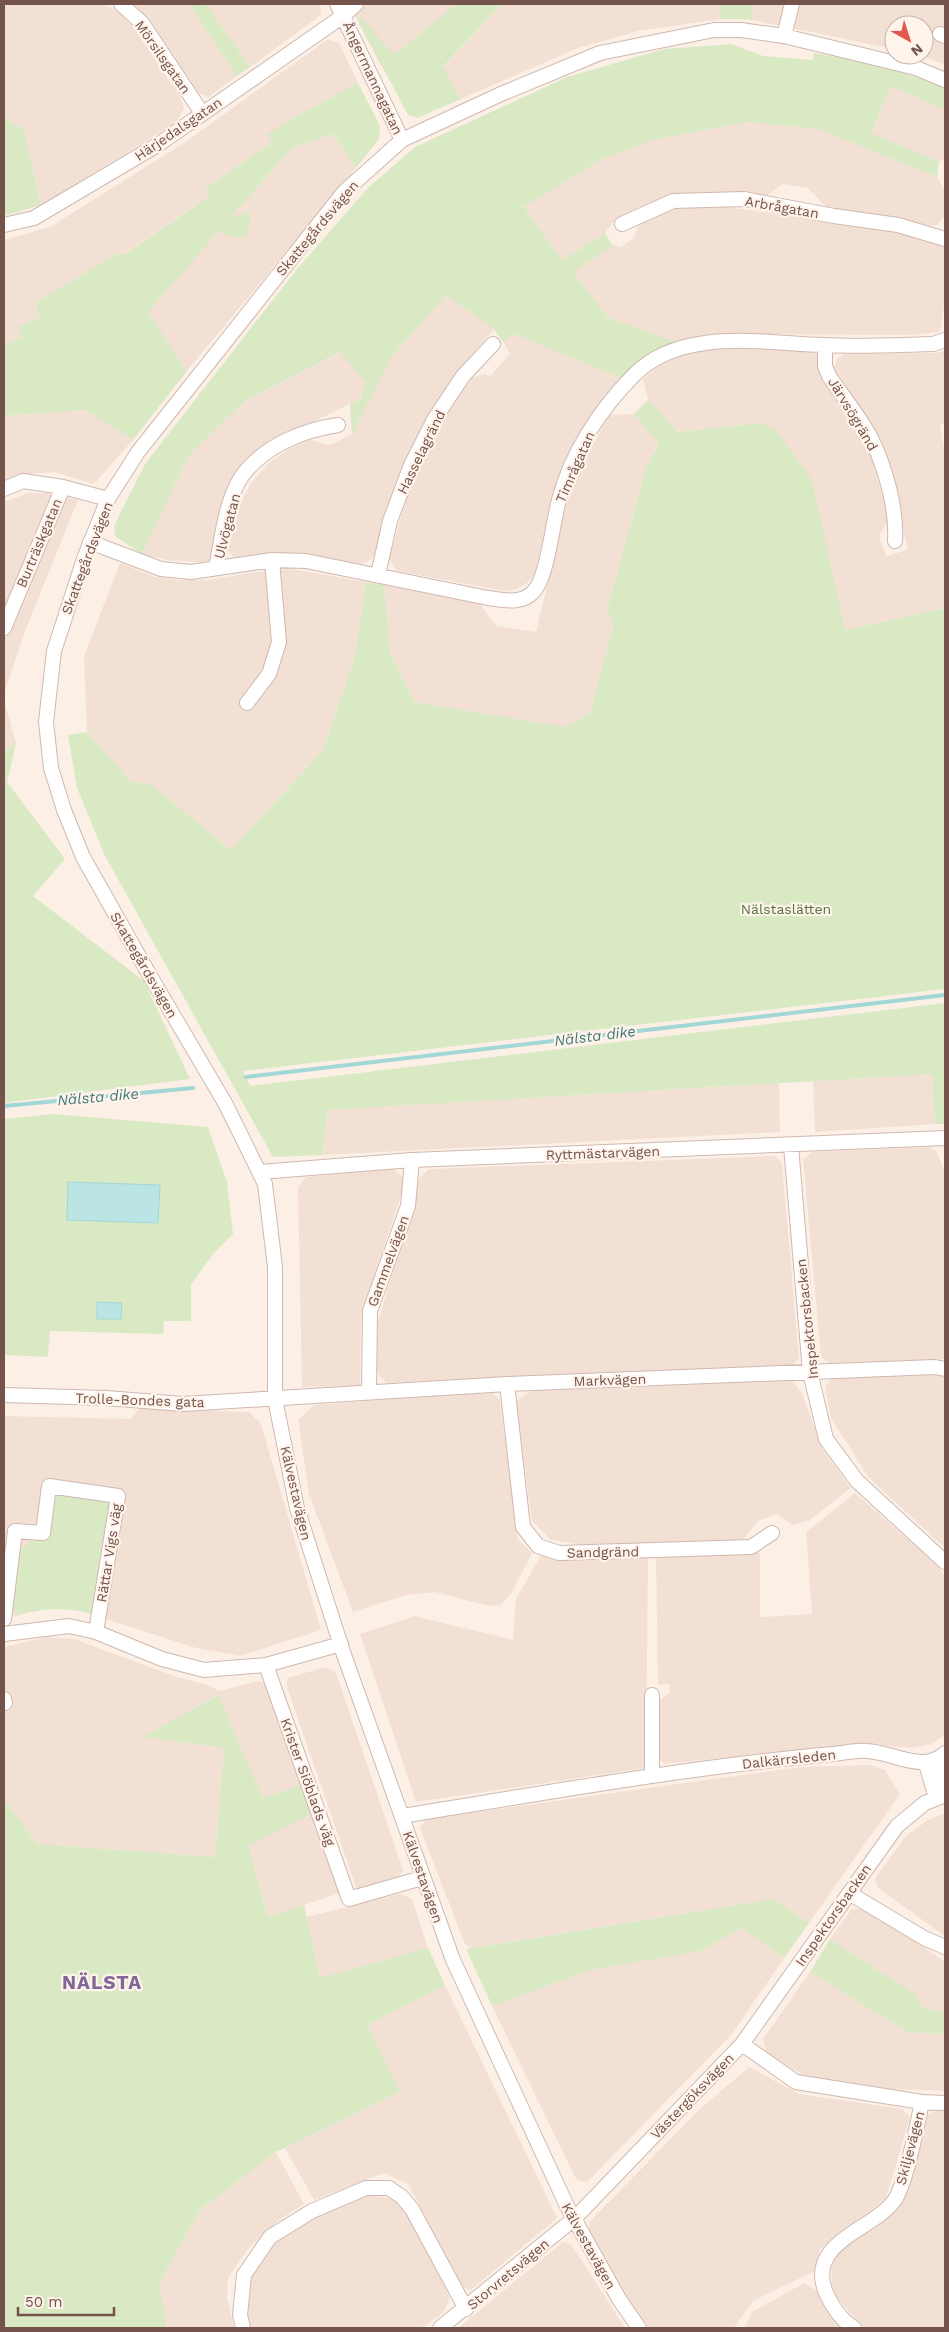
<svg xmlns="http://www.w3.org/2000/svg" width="949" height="2332" font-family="'Work Sans',sans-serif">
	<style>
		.residential { fill: #f3e0d4 }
		.green { fill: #d9e9c4 }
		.water { fill: #bbe5e4; stroke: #a1d7d6 }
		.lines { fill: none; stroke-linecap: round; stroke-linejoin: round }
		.stream { stroke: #a1d7d6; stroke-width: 4 }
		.minor-casing { stroke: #cfb8af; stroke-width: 16 }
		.minor { stroke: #fff; stroke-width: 14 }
		.labels { text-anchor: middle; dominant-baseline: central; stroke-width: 4.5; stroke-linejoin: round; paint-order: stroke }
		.street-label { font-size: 14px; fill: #74534b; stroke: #fff4ec }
		.park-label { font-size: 14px; fill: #587441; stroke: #fff4ec }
		.water-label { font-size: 15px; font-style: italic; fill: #3f7979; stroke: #fff4ec }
		.district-label { font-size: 19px; font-weight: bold; letter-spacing: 1px; fill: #806798; stroke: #fff4ec }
	</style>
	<rect width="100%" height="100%" fill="#fcf0e6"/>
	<path class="residential" d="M7,4H104L118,12L134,28L181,98L184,109L177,122L41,205L23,128L4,118V6Z
		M133,4H189L237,76L209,97L199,94L149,19Z
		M206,4H320L321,15L250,67Z
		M349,4H456L381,66Z
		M502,4H718L721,19L638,31L578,48L461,99L443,68Z
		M752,4H945V65L921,55H924V25H894V49L752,20Z
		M328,39L339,43L358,83L291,119L268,136L272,142L205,189L210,196L123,255L120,252L35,303L40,317L20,326L22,337L4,346V240L50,227L187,141Z
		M891,85L945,110V159L939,162L871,134Z
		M748,122L818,129L937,177L945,191V216L937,225L930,226L903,219L827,208L808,188L783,184L762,199L717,193H692L670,197L634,209L612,223L605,233L562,260L524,207L600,160L653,140Z
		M333,134L356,168L187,371L147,312L292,148Z
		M727,207L904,232L933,240L945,247V298L940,332L911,335L734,334L700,336L676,342L609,318L573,272L614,245L621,247L634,238L640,222L665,211L679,208Z
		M446,295L494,329L456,373L429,413L405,462L375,557L363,564L278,552L234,558L228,550L240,505L250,484L270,462L291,448L309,440L330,445L352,434L391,358Z
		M514,334L621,378L595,414L552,503L534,575L527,583L514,590L505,591L397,571L389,559L412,479L425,451L441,421L472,378L485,374L490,376L510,354L503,342Z
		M729,347L810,349L817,355L823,380L858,428L870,451L889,520L879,536L886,556L908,550L888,463L880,439L869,421L840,380L834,368L837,359L843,354L937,353L945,350V422L940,426L945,455V608L845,630L759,423L678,432L648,400L643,379L659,366L680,356L704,350Z
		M341,352L366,383L360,399L272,442L254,455L213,555L208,561L199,562L166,560L142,554L189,455L245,401Z
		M85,410L133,440L94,484L54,472L30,474L4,480V416Z
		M634,414L659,442L646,468L607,610L614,624L590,713L566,728L415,702L390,652L384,585L480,604L496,626L536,632L567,502L583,462L610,415Z
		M29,493H47L78,500L26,629L4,693V502Z
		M120,563L155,577L182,580H208L255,572L292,569L366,582L355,656L323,750L231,850L151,784L130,781L87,732L84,656Z
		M4,700L16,743L4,751Z
		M932,1074L935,1124L815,1132L813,1081Z
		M779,1083L780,1132L322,1155L328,1110Z
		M930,1147L937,1152L945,1174V1359L829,1363L821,1357L803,1160L812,1152Z
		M775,1156L782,1163L799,1358L792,1365L387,1383L377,1373L378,1322L419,1179L429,1169Z
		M394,1169L403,1178V1190L361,1315L360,1386L302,1387L298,1188L306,1177Z
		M935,1372L945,1375V1548L869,1478L831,1418L825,1387L832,1378Z
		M791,1380L802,1393L823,1450L851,1488L810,1520L793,1525L776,1514L758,1521L743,1540L582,1545L551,1540L532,1521L516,1401L531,1391Z
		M491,1392L500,1400L518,1539L532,1553L511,1594L500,1605L489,1606L435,1592L406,1595L353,1612L309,1494L298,1420L314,1405Z
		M139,1408L249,1412L261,1424L321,1630L240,1656L196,1648L71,1608L44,1609L4,1619V1416L131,1419Z
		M855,1493L938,1566L945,1576V1735L932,1744L912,1748L861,1744L664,1764L660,1760L659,1701L670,1692L669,1684L658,1685L656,1556L760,1553V1617L812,1614L806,1532Z
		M541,1555L566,1560L648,1558L646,1768L416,1802L360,1634L415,1616L513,1640L516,1599Z
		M47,1637L74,1639L177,1677L208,1685L219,1691L259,1681L270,1684L340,1893L268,1917L248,1846L312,1814L263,1798L217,1695L144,1737L224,1748L215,1857L37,1844L4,1798V1647Z
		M326,1667L336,1673L403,1870L399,1877L357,1890L287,1687V1678Z
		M869,1765L885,1770L900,1794L809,1923L773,1899L471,1948L465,1944L420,1828L426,1819L800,1767Z
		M945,1813V1936L878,1888L875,1878L907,1835L928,1820Z
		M400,1894L412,1899L428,1948L320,1979L307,1917Z
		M867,1908L945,1962V2013L921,2007L915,1994L830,1939L852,1909Z
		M742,1928L784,1958L732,2034L586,2183L576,2179L492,2006L591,1970L701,1951Z
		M810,1972L908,2032L945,2034V2091L889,2089L807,2077L767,2053L763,2039Z
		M445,1985L557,2218L471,2290L462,2287L408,2184L384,2173L314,2200L285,2148L400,2092L368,2025Z
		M749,2067L799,2094L902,2109L910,2117L886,2198L820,2249L817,2270L753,2301L734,2328H646L624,2298L588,2233L590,2221L700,2109Z
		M933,2111H945V2328H864L833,2293L831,2262L842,2248L896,2211L908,2185L924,2117Z
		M276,2152L304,2204L279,2220L248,2249L228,2278L227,2297L234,2328H167L159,2283L201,2209Z
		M369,2195L393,2199L408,2214L450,2298L443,2313L422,2328H248L245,2295L250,2278L267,2250L282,2235L303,2220Z
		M563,2242L571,2244L625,2328H458Z
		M804,2283L816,2290L841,2328H745L752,2312Z"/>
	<path class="green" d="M189,4H206L250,67L237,76Z
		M456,4H502L443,67L461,99L417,118L408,115L359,23L360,16L394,55Z
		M718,4H752V20L721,19Z
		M732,44L763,56L812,60L814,53C859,61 903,70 945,88V110L891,86L871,133L939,162L937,177L818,129L748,122L653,140L600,160L524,207L562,260L605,233L613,246L573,272L609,318L676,342L645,358L621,378L514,334L503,342L494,329L446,295L391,358L352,434L350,404L360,399L366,383L340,352L245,401L189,455L142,554L115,536L114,526L145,464L297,269L368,188L415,147L567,77L664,49Z
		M358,83L380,126L379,139L356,168L333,134L292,148L231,217L251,212L246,238L230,236L219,231L148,312L187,371L133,440L85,410L4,416V346L21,337L19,326L40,317L35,303L120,252L124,255L210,196L205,189L272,142L267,135L291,119Z
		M4,118L23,128L41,205L4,216Z
		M648,400L678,432L760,423L776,430L812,480L845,630L945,608V989L243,1071L250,1086L945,1003V1124H935L932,1074L328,1110L322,1155L273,1157L105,856L77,788L68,735L87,732L130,781L151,784L231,850L323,750L355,656L366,582L384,585L390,652L415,702L566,727L590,713L614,624L607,610L646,468L659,443L634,414Z
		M16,743L7,782L65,859L33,896L144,981L190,1079L4,1103V751Z
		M53,1114L208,1127L227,1182L233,1234L214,1253L191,1284V1321H164L163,1334L50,1331L48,1357L4,1355V1119Z
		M57,1492L113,1499L96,1615C65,1607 47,1608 16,1615L11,1593L19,1550L33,1540L49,1536Z
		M218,1695L263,1798L302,1785L312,1814L248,1846L268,1917L304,1905L320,1978L428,1948L445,1985L368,2025L400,2092L276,2152L201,2209L159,2283L167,2328H4V1798L37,1844L215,1857L224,1748L143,1737Z
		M773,1899L809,1923L784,1958L742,1928L701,1951L591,1970L492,2006L466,1949Z
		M830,1939L915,1994L921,2007L945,2013V2034L908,2032L810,1972Z"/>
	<path class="water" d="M68,1182L160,1185L158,1223L67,1220Z
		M97,1302L122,1303L121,1319H97Z"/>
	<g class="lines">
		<path class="stream" d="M246,1077L945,995
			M4,1106L193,1088"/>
		<defs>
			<path id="minor" d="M121,4L142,23L202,113
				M337,4L402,140
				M940,34L945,36
				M784,36L792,4
				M622,224L673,201L744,199L834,216L898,225L945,239
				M4,225L34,218L159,144L343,16L356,4
				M825,345V366L829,376C843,397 861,418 872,440C886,470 897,509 895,541
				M4,489L23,481L63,487L108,499
				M90,542L161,569L191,572L272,560L306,561L488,598C504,600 522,605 534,591C547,578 553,521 559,500C571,454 600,409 634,375C681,327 763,343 823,345C859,347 896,345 933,344L945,340
				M216,568C222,539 225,501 242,476C264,446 303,430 338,425
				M378,575L390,521L411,465L435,418L463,376L493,344
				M4,628L63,487
				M247,703L269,674L279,642L272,560
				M791,1146L810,1372L826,1439L857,1481L945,1562
				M260,1172L412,1160L945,1138
				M507,1384L523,1527L538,1546L559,1553L751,1547L772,1533
				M369,1392L370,1311L408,1206L412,1160
				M4,1395L106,1398L183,1404L507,1384L935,1367L945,1369
				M4,1619L15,1531L43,1533L49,1486L118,1496L96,1632
				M4,1634L69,1626L96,1632L162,1659L204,1670L266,1665L341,1644
				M266,1665L349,1899L422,1878
				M652,1695V1775
				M4,1699L5,1703
				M938,1761L945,1788
				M926,1764L936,1798
				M402,1816C545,1793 688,1767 833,1754C844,1753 856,1750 867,1751C893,1752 923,1774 945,1753
				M849,1893L924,1938L945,1947
				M742,2044L897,1826L925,1803L945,1795
				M243,2328L240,2315L244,2275L270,2237L312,2211L366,2188H389L402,2197L412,2209L466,2309
				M440,2328L575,2218L742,2044L796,2082L922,2102L945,2103
				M639,2328L619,2299L567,2206L453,1960L343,1652L297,1508L275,1399V1267L265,1184L225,1103L149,974L83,857L64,810L51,768L46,722L54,651L85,556L108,499L138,452L344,192L402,140L501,94L600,53L714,30H741L784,36L916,68L945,80
				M854,2328C841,2320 832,2306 826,2293C805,2242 873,2230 894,2201C906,2185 917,2125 922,2102"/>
		</defs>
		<use href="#minor" class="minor-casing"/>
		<use href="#minor" class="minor"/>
	</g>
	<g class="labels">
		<g class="street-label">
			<text transform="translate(163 57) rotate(55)">Mörsilsgatan</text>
			<text transform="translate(373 78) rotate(65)">Ångermannagatan</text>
			<text transform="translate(178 129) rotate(-34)">Härjedalsgatan</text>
			<text transform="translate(782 207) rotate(10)">Arbrågatan</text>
			<text transform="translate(317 228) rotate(-50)">Skattegårdsvägen</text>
			<text transform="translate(853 414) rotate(59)">Järvsögränd</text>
			<text transform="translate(421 452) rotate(-64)">Hasselagränd</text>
			<text transform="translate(575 467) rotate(-66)">Timrågatan</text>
			<text transform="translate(227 526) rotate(-75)">Ulvögatan</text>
			<text transform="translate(39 543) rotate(-67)">Burträskgatan</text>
			<text transform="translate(87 558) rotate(-69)">Skattegårdsvägen</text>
			<text transform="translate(144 965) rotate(60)">Skattegårdsvägen</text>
			<text transform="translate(603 1153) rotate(-2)">Ryttmästarvägen</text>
			<text transform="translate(388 1261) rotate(-70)">Gammelvägen</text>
			<text transform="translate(807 1319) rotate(-96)">Inspektorsbacken</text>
			<text transform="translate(610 1380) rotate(-2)">Markvägen</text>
			<text transform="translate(140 1400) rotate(2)">Trolle-Bondes gata</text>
			<text transform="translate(296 1493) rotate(77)">Kälvestavägen</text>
			<text transform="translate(603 1552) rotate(-1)">Sandgränd</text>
			<text transform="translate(109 1553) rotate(-81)">Rättar Vigs väg</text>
			<text transform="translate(789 1759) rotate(-6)">Dalkärrsleden</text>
			<text transform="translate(308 1782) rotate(70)">Krister Siöblads väg</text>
			<text transform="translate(423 1877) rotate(71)">Kälvestavägen</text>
			<text transform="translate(833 1915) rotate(-55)">Inspektorsbacken</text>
			<text transform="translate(692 2096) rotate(-46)">Västergöksvägen</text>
			<text transform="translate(910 2148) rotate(-75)">Skiljevägen</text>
			<text transform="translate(589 2246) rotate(61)">Kälvestavägen</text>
			<text transform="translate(508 2274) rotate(-40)">Storvretsvägen</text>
		</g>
		<g class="park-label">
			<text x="786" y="909">Nälstaslätten</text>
		</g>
		<g class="water-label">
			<text transform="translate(595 1036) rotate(-7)">Nälsta dike</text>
			<text transform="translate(98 1097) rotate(-5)">Nälsta dike</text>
		</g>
		<g class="district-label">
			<text x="102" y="1982">NÄLSTA</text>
		</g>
	</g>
	<rect width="949" height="2332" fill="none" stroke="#74534b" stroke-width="10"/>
	<g transform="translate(909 40) rotate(141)"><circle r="24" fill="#fff4ec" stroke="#c7b4ac"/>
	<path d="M0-4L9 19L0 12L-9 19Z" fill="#e2584e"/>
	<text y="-8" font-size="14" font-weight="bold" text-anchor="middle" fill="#74534b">N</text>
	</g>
	<path d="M18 2307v8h96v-8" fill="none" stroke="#74534b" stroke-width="2.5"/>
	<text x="25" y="2307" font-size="15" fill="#74534b" stroke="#fff4ec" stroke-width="4" paint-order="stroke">50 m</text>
</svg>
